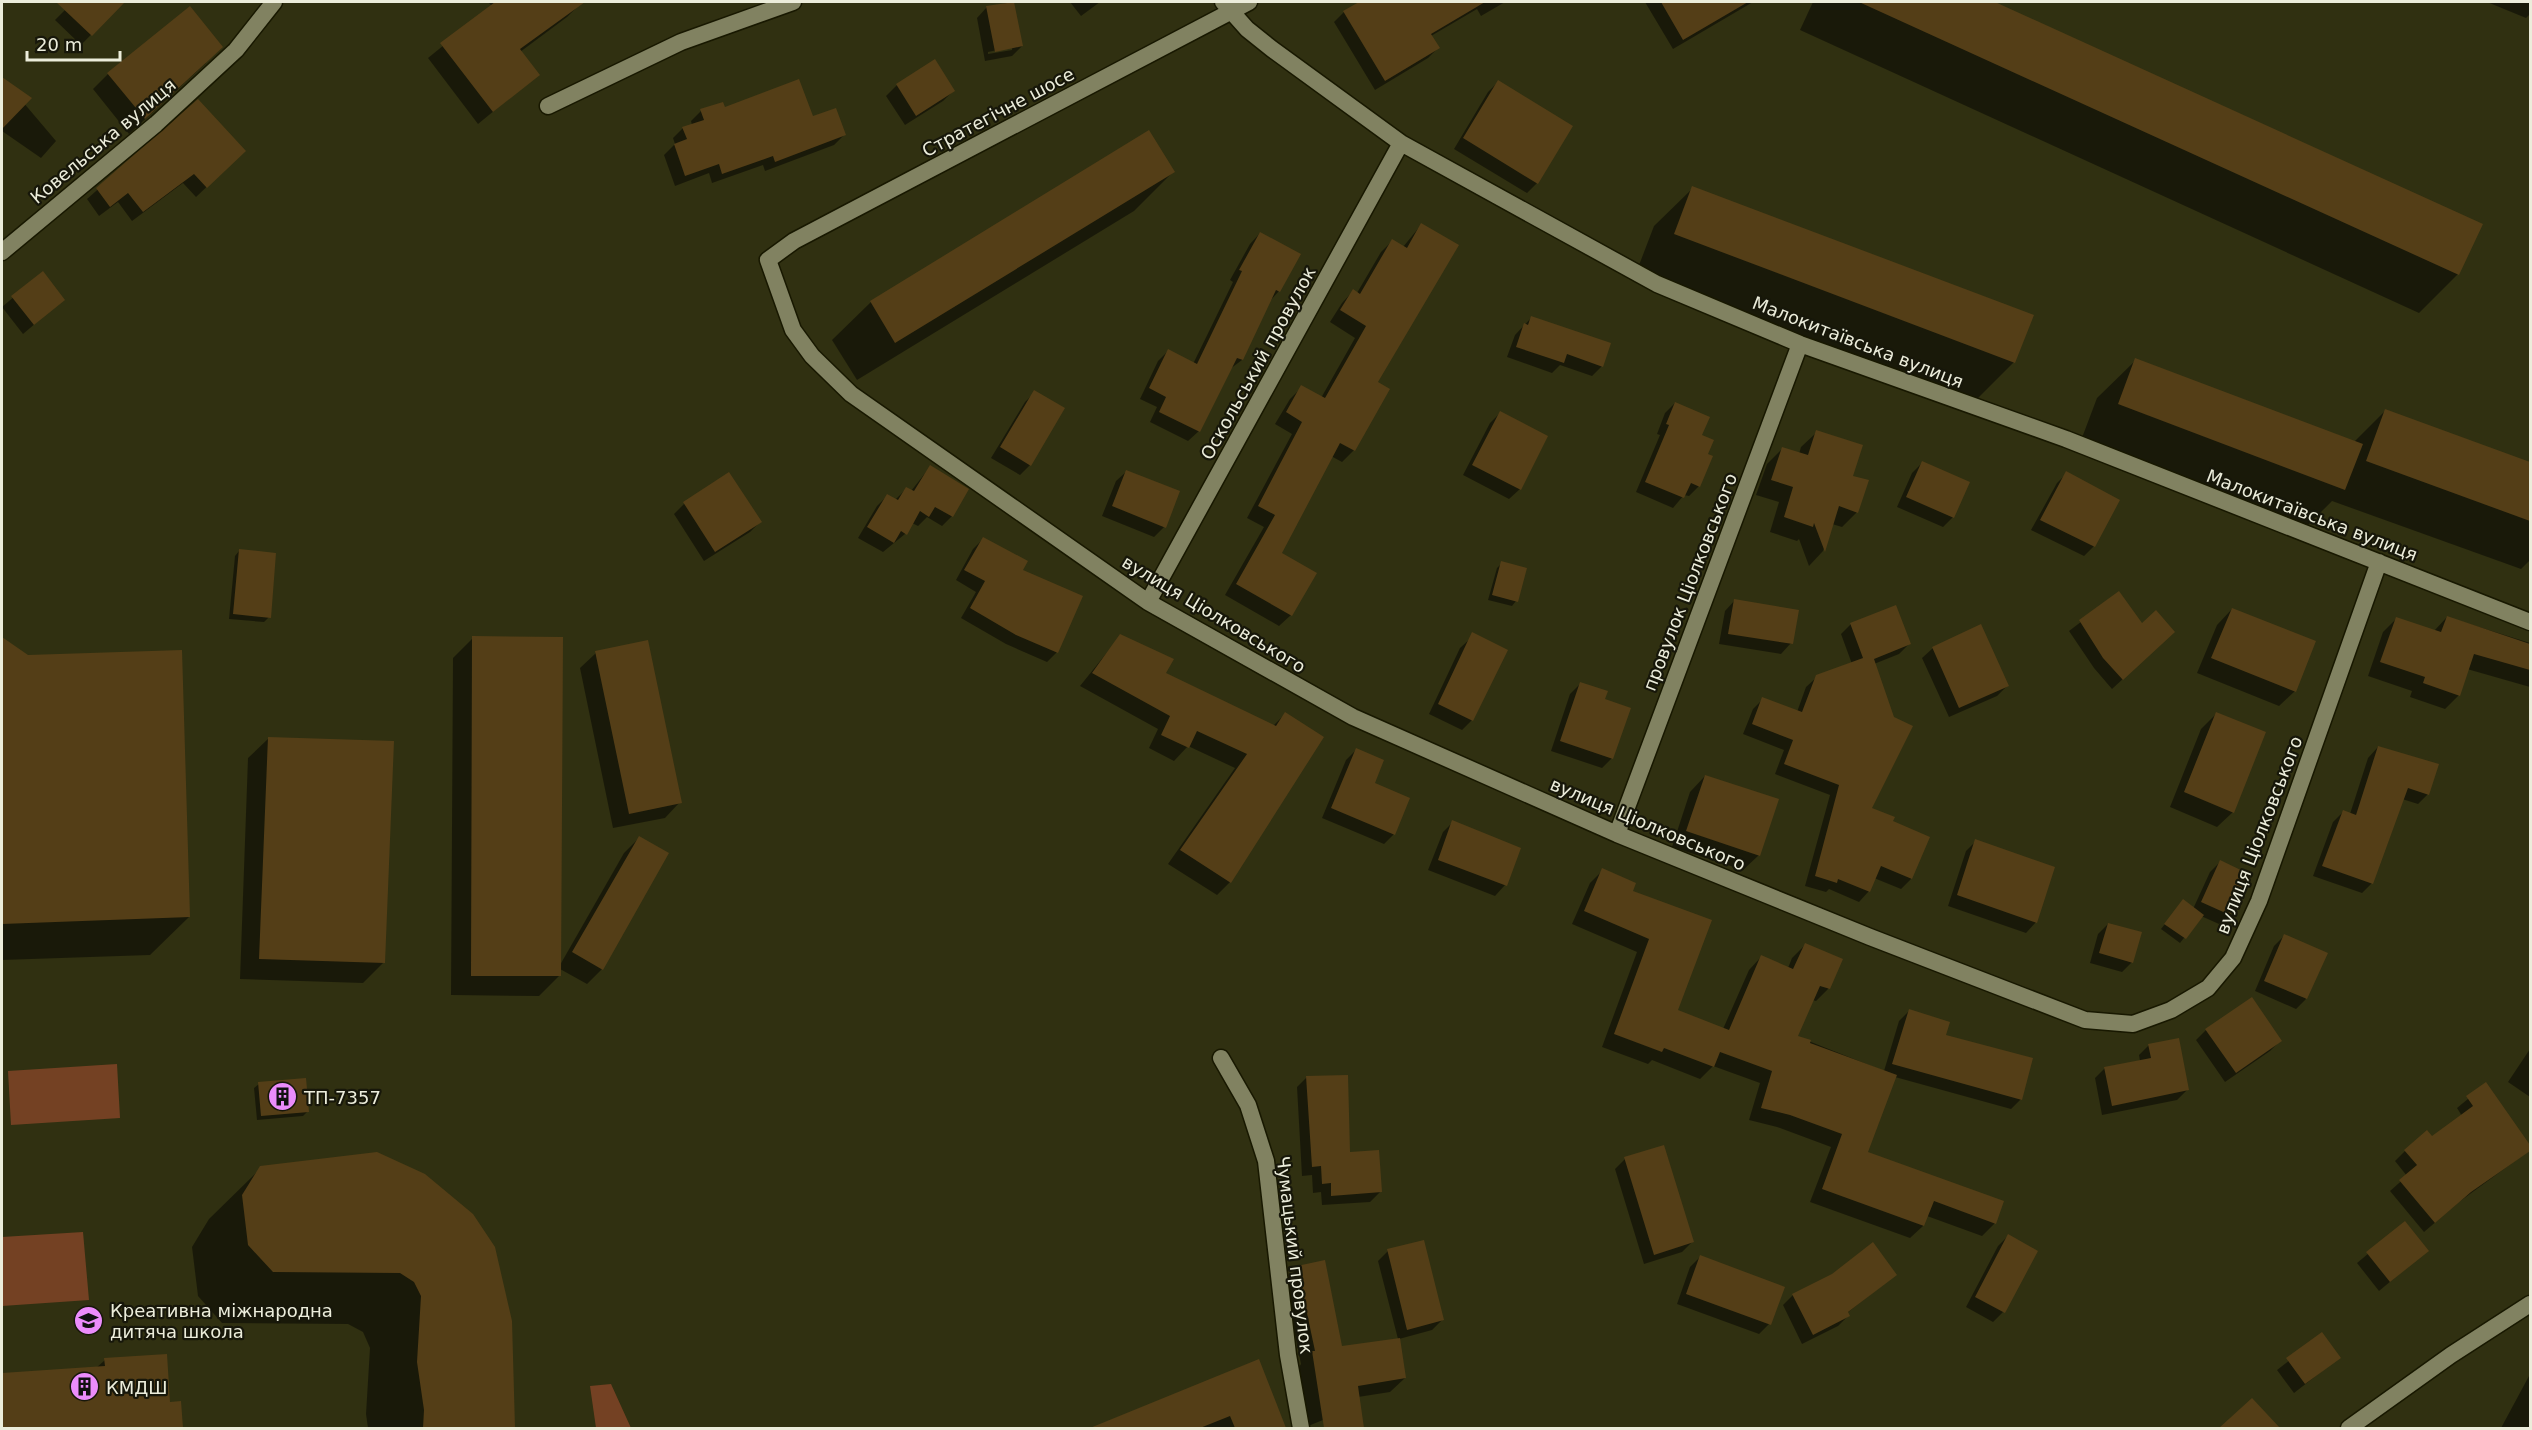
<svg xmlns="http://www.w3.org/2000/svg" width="2532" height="1430" font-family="'DejaVu Sans',sans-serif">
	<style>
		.green { fill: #744123 }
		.shadow { fill: #0007; fill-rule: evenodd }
		.building { fill: #543e17 }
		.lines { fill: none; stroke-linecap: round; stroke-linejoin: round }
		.minor-casing { stroke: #181800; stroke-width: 19 }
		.minor { stroke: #818261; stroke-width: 16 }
		.labels { text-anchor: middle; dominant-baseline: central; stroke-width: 4.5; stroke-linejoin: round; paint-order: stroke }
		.street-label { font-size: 18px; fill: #eceddb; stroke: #17170a }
		.poi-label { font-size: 18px; fill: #eceddb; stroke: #17170a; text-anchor: start }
	</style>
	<rect width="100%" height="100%" fill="#303011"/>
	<path class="green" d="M117,1064L120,1118L11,1125L8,1071Z
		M83,1232L89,1300L2,1306V1237Z
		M611,1384L631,1428H596L590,1386Z"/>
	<path class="shadow" d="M73,2H123L81,45L55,20Z
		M488,2L581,3L567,17L520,52L538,75L478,124L428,58L492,6Z
		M1013,2L1022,46L1012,56L985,61L977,18L987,7ZM1012,47V50L988,54V52Z
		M1070,2H1100L1081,16Z
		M1362,2H1505L1481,16L1477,9L1431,36L1438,48L1428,58L1375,90L1334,22L1344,12Z
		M1645,2H1753L1673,49Z
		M1813,2H1991L2481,225L2458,274L2419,313L1800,30Z
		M2487,2H2530V14L2526,18Z
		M934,61L953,91L943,101L905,125L886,96L897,85Z
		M206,63L129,134L93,89L108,74Z
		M6,82L56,141L41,158L2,131V87Z
		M1498,82L1537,183L1527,193L1454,149L1488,92Z
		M198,101L234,161L196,197L183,183L132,221L118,202L99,216L87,199Z
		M724,109L812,118L844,135L834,145L765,171L763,165L712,183L709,173L675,186L664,155L675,144L673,138L683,128L692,125L691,121L701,111Z
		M1173,172L1134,211L857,380L832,340L871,302Z
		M1693,188L2014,362L1975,401L1636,273L1654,226Z
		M1421,225L1354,450L1342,462L1331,456L1280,553L1291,615L1279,626L1225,595L1264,527L1247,518L1292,434L1275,424L1290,399L1302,387L1321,398L1355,338L1330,322L1342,303L1353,291L1357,293L1381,252L1392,241L1403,247Z
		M1260,233L1279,291L1270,301L1242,360L1230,369L1199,431L1188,441L1150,422L1157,407L1140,399L1158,361L1168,351L1193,364L1233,282L1230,280L1250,244Z
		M42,273L63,300L23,334L2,307Z
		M1532,317L1602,366L1592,376L1560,365L1552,373L1507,357L1515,335Z
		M2136,360L2354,442L2385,411L2530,464V560L2521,569L2332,501L2305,528L2080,443L2097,398Z
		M1035,392L1030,465L1020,475L991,458L1025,402Z
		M1675,403L1700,436L1706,455L1699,486L1689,496L1684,495L1673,508L1636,492L1660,435L1657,434L1665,413Z
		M1500,413L1520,489L1509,499L1463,475L1490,423Z
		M1817,432L1852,477L1857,512L1842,527L1832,524L1823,551L1809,566L1799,539L1797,541L1770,532L1779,502L1756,495L1767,464L1782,449L1799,454L1801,447Z
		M1922,463L1953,517L1943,527L1897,507L1912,473Z
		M930,467L952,516L942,526L927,517L918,526L912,523L905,534L883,552L858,538L877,506L887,496L895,500L906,489L911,491Z
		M1127,471L1164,527L1154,537L1102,516L1116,481Z
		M2067,473L2094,546L2084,556L2031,530L2057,483Z
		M684,504L760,522L750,532L704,561L674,514Z
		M983,539L1021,570L1057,652L1047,662L1006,644L961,618L976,592L956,580L973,549Z
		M239,551L269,617L264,622L229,619L235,556Z
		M1502,563L1516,601L1512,606L1488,600L1497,568Z
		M2119,593L2142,625L2163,642L2112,689L2094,668L2069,631Z
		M1735,600L1791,643L1781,654L1719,644L1725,611Z
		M2232,609L2295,691L2279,706L2197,673L2217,625Z
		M2447,617L2530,643V687L2467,669L2459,695L2445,709L2410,697L2412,691L2368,676L2383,632L2396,619L2434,631Z
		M1851,624L1909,644L1899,654L1874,664L1870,808L1891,822L1928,838L1911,879L1901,889L1874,878L1869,891L1859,902L1829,889L1826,892L1805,886L1830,795L1775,774L1784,750L1743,734L1753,709L1763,699L1797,712L1806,687L1817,677L1852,664L1841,634Z
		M1121,635L1164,673L1273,726L1285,714L1230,882L1217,895L1168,864L1235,768L1188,746L1174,761L1149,748L1158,729L1080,686Z
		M473,638L560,965L624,853L639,838L602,969L587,984L560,969V975L539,996L451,995L453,658Z
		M1471,638L1472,720L1462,730L1429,714L1460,648Z
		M2,639L27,656L189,917L150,955L2,960Z
		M1933,648L2007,686L1997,696L1949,717L1922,658Z
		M596,653L680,802L665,818L613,828L580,668Z
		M1580,684L1603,700L1612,758L1602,768L1551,751L1570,694Z
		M2216,714L2233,812L2217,827L2170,807L2201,729Z
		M269,738L383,963L363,983L240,979L248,758Z
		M2378,747L2428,794L2418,804L2402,799L2372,883L2362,893L2313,876L2333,822L2343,812L2350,814L2368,758Z
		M1356,750L1394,834L1384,844L1322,818L1346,760Z
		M1705,776L1759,855L1743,870L1672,847L1690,792Z
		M1453,822L1520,849L1505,885L1495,896L1428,870L1443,832Z
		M1976,841L2036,922L2026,933L1948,906L1966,851Z
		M2220,862L2229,914L2219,924L2201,916L2180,943L2161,929L2179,906L2193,909L2210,872Z
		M1603,870L1631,892L1710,921L1676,1010L1723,1029L1749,970L1761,957L1788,968L1792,958L1805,945L1841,960L1828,989L1816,1001L1812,1000L1796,1036L1884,1071L1899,1021L1909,1011L2021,1099L2011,1109L1895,1077L1866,1153L1995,1223L1982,1236L1927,1216L1923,1226L1910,1238L1810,1202L1831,1147L1777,1127L1749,1120L1760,1083L1713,1066L1700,1079L1652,1060L1648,1064L1602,1047L1637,952L1572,924L1590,883Z
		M2108,924L2132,962L2122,972L2090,963L2098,934Z
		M2284,936L2306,999L2296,1009L2255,991L2274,946Z
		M2206,1030L2280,1041L2270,1051L2225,1082L2196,1040Z
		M2149,1045L2187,1090L2177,1100L2102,1115L2095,1078L2105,1068L2140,1061L2139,1055Z
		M2530,1049V1097L2508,1082Z
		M1307,1077L1349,1153L1380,1192L1370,1202L1322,1205L1321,1192L1313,1193L1312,1175L1302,1176L1297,1087Z
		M259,1084L307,1112L303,1116L257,1120L254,1088Z
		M2486,1084L2530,1150L2459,1202L2424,1232L2390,1191L2407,1176L2395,1161L2405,1151L2432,1138L2462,1116L2457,1108Z
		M1625,1159L1692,1242L1682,1252L1644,1264L1615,1169Z
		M261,1168L510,1321L514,1428H368L366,1414L370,1348L363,1332L348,1324L222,1323L198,1296L192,1247L209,1219Z
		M2405,1223L2427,1251L2379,1291L2357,1263Z
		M2008,1236L2003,1312L1993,1322L1966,1307L1998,1246Z
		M1388,1251L1442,1320L1432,1330L1399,1339L1405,1378L1390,1392L1358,1397L1343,1412L1308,1426L1299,1367L1301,1364L1284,1282L1298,1267L1341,1348L1398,1339L1378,1261Z
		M1700,1257L1769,1324L1759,1334L1677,1304L1690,1267Z
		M1895,1275L1847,1313L1848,1316L1838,1326L1802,1344L1783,1305L1793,1295Z
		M2322,1335L2339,1358L2294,1393L2277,1370Z
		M105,1360L168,1404L180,1403L182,1428H2V1375L96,1368Z
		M1258,1361L1281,1419L1280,1428H1100L1107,1422Z
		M2530,1375V1428H2501L2529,1376Z
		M2252,1400L2269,1419L2259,1428H2221Z"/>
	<path class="building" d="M56,2H125L92,36Z
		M495,2H585L520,49L540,75L493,112L440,43Z
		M1014,2L1023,46L995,52L986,6Z
		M1359,2H1485L1431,34L1440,48L1385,81L1343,11Z
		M1661,2H1748L1683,40Z
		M1859,2H1995L2483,224L2459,275Z
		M190,6L223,47L145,119L107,73Z
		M935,59L955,91L916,116L896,84Z
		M2,77L32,98L2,129Z
		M799,79L813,116L836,108L846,135L775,162L773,156L722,174L719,164L685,176L674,144L687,139L682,127L704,120L700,109L723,102L725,107Z
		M1498,80L1573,126L1538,184L1463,138Z
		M198,99L246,151L207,188L194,174L143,212L128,193L110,207L96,188Z
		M1149,130L1175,172L895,343L870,301Z
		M1692,186L2034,315L2015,363L1674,234Z
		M1421,223L1459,245L1378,382L1390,389L1355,451L1340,443L1282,553L1317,573L1292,616L1236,584L1275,515L1258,506L1302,422L1286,412L1301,385L1325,398L1366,326L1340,310L1353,289L1360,294L1392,239L1407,248Z
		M1260,232L1301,254L1280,292L1276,290L1243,360L1237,358L1200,432L1159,412L1166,397L1149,388L1168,349L1197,364L1242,271L1239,270Z
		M43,271L65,300L34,325L11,296Z
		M1531,316L1611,343L1603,367L1567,354L1564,363L1516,347L1524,323L1528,325Z
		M2135,358L2363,444L2345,490L2118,404Z
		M1034,390L1065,408L1031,466L1000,447Z
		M1675,402L1710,417L1702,435L1714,440L1708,454L1713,456L1700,487L1691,483L1684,498L1645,482L1669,425L1666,424Z
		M2385,409L2530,462V521L2366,461Z
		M1500,411L1548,436L1521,490L1472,465Z
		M1816,430L1863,445L1853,476L1869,480L1858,513L1839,506L1825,552L1814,523L1813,527L1784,517L1793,487L1771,480L1782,447L1808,455Z
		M1922,461L1970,482L1954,518L1906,497Z
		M930,465L969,489L953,517L935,507L929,517L920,511L907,535L901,531L894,543L867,527L887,494L898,500L906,487L914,491Z
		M1126,470L1180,491L1166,528L1112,506Z
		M2066,471L2120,500L2095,547L2040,520Z
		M729,472L762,522L715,552L683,502Z
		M983,537L1028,561L1023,570L1083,596L1058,653L1016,635L970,608L985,581L964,570Z
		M239,549L276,553L271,618L233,614Z
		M1501,561L1527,568L1518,602L1492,595Z
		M2119,591L2142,623L2156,610L2175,632L2123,680L2103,658L2079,620Z
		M1734,599L1799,610L1793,644L1728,634Z
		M1896,605L1911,644L1874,659L1894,717L1913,726L1872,808L1895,817L1893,821L1930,837L1912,879L1881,866L1870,892L1838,879L1837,883L1815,876L1839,785L1784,764L1793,740L1752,724L1762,697L1802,712L1816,675L1863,658L1850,623Z
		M2232,608L2316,641L2296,692L2211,658Z
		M2447,616L2530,644V670L2474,654L2460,696L2423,683L2425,677L2380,662L2396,617L2441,632Z
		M1981,624L2009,686L1959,708L1932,647Z
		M1472,632L1508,650L1473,721L1438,704Z
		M1120,634L1174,659L1166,673L1276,726L1285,712L1324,737L1231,883L1180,850L1247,754L1197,731L1189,748L1161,735L1170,716L1092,673Z
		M472,636L563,637L561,976H471Z
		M2,637L28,655L182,650L190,917L2,924Z
		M648,640L682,803L629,814L595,651Z
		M1580,682L1608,691L1605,699L1631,708L1613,759L1560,741Z
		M2216,712L2266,732L2234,813L2184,792Z
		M268,737L394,741L385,963L259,959Z
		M2378,746L2439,764L2429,795L2408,788L2373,884L2322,866L2343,810L2356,815Z
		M1356,748L1384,760L1375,783L1410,798L1395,835L1331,808Z
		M1705,775L1779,799L1760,856L1686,831Z
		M1452,820L1521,848L1507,886L1438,860Z
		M639,836L669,853L603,970L572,952Z
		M1975,839L2055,867L2037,923L1957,895Z
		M2220,860L2249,874L2230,915L2201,902Z
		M1602,868L1636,883L1633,891L1712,920L1678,1010L1729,1030L1761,955L1793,969L1805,943L1843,959L1830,989L1820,986L1798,1036L1811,1040L1810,1043L1897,1075L1868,1152L2004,1201L1996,1224L1934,1201L1924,1226L1822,1189L1842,1134L1790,1115L1761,1108L1772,1071L1720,1052L1714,1067L1664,1048L1662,1052L1614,1034L1649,939L1584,911Z
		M2183,899L2204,915L2186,939L2164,924Z
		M2108,923L2142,932L2133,963L2099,953Z
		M2284,934L2328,953L2307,999L2264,981Z
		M2252,997L2282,1041L2236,1073L2205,1029Z
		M1909,1009L1950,1022L1946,1035L2033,1058L2022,1100L1892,1064Z
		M2179,1038L2189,1090L2112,1106L2104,1067L2151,1058L2148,1044Z
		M1348,1075L1350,1152L1379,1150L1382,1192L1331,1196V1183L1322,1184L1321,1166L1312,1167L1306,1076Z
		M306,1078L309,1112L261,1116L258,1082Z
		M2486,1082L2530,1145V1151L2471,1192L2435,1223L2399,1180L2417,1165L2404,1150L2427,1130L2432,1136L2473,1106L2466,1096Z
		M1664,1145L1694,1242L1654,1255L1624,1157Z
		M377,1152L425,1174L473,1214L495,1247L512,1321L515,1428H423L424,1410L417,1362L421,1296L414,1282L400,1273L273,1272L248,1245L242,1195L260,1166Z
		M2405,1221L2429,1251L2390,1282L2366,1252Z
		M2008,1234L2038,1251L2005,1313L1975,1297Z
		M1424,1240L1444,1320L1407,1330L1387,1249Z
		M1873,1242L1897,1275L1848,1312L1850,1316L1813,1335L1792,1294L1832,1274Z
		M1700,1255L1785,1287L1771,1325L1686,1294Z
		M1325,1260L1342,1346L1400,1338L1406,1378L1358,1386L1364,1428H1324L1312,1351H1315L1297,1266Z
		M2322,1332L2341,1358L2305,1384L2286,1358Z
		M167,1354L170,1402L181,1401L183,1428H2V1373L105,1366L104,1358Z
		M1259,1359L1286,1428H1235L1230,1416L1200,1428H1090Z
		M2252,1398L2280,1428H2219Z"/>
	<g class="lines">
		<defs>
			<path id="minor" d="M1223,2L1247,29L1272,49L1401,143L1657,284L1800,344L2066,439L2530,622
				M1249,2L794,241L768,260L793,330L812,356L851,394L1148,602L1353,717L1617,834L1870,937L2085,1020L2133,1024L2171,1010L2208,988L2233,958L2259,901L2379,562
				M548,106L681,42L793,2
				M2,252L156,124L236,50L274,2
				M1148,602L1401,143
				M1617,834L1800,344
				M1221,1058L1248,1105L1266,1161L1288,1355L1301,1428
				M2349,1428L2451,1355L2530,1304"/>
		</defs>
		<use href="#minor" class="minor-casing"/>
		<use href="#minor" class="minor"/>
	</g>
	<defs>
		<symbol id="building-disc" viewBox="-11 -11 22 22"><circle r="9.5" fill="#eb8cfb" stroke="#17170a"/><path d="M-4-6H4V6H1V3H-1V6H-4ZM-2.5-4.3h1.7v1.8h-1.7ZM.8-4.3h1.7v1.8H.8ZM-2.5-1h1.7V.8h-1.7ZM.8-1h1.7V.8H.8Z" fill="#111"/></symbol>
		<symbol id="school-disc" viewBox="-11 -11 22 22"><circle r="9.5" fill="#eb8cfb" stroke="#17170a"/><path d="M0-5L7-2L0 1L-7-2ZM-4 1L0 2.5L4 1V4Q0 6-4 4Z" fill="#111"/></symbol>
	</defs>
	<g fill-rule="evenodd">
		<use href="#building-disc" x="266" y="1080" width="33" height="33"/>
		<use href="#school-disc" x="72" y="1304" width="33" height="33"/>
		<use href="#building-disc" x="68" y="1370" width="33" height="33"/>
	</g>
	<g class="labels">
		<g class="street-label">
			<text transform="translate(998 112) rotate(-28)">Стратегічне шосе</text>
			<text transform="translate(103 141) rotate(-40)">Ковельська вулиця</text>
			<text transform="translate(1858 342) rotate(21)">Малокитаївська вулиця</text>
			<text transform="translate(1258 363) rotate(-61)">Оскольський провулок</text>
			<text transform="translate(2312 515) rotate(21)">Малокитаївська вулиця</text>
			<text transform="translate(1690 582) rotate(-69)">провулок Ціолковського</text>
			<text transform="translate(1214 614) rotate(31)">вулиця Ціолковського</text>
			<text transform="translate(1648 824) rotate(23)">вулиця Ціолковського</text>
			<text transform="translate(2259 835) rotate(-69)">вулиця Ціолковського</text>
			<text transform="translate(1295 1255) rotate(83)">Чумацький провулок</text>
		</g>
		<g class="poi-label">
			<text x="304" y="1097">ТП-7357</text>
			<text x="110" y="1310">Креативна міжнародна<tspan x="110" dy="21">дитяча школа</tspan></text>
			<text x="106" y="1387">КМДШ</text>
		</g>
	</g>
	<rect width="2532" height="1430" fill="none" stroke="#eceddb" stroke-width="6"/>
	<path d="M27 51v9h93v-9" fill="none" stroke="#eceddb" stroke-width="3"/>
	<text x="36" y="51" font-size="18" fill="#eceddb" stroke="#17170a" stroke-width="4.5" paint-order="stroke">20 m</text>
</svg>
